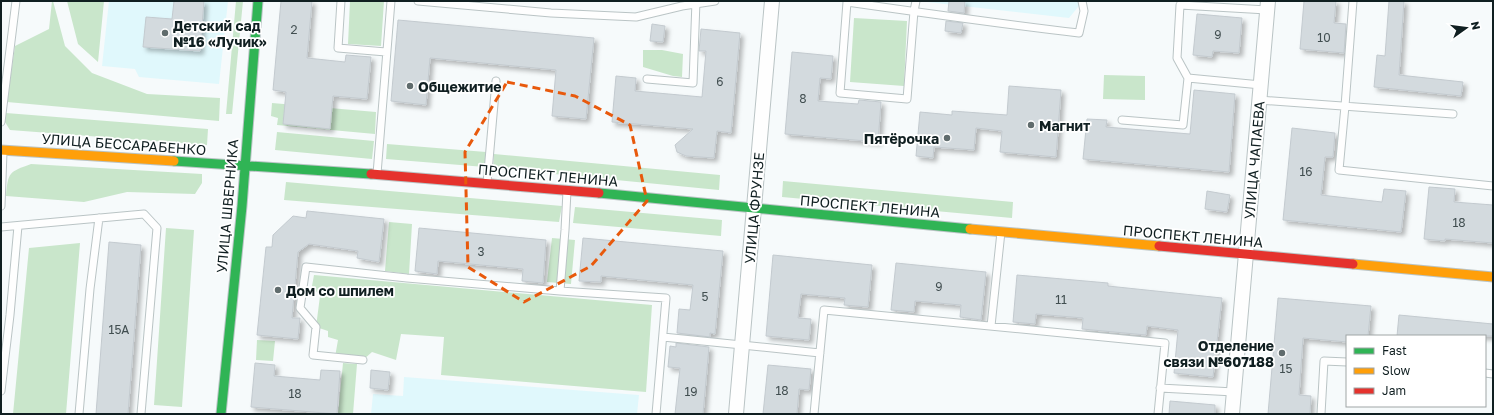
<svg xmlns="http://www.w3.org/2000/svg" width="1494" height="415" font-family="'Golos Text',sans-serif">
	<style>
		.built { fill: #e0f8fc }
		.green { fill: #c9e6cb }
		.building { fill: #d3dade; stroke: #c3cacf; filter: url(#shadow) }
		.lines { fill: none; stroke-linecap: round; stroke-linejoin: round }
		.lane-casing { stroke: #bac4c5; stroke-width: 9 }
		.street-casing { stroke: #bac4c5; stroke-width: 16 }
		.fast-casing { stroke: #bac4c5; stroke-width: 11 }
		.slow-casing { stroke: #bac4c5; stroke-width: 11 }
		.jam-casing { stroke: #bac4c5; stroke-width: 11 }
		.lane { stroke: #fefefe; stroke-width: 7 }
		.street { stroke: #fefefe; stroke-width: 14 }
		.fast { stroke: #30b455; stroke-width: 9 }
		.slow { stroke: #ff9f0a; stroke-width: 9 }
		.jam { stroke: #e5322d; stroke-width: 9 }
		.marked { fill: none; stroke: #e8590c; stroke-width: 3; stroke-dasharray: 8 5; stroke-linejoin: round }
		.poi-dot { fill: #606c6d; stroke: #fff; stroke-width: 1.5 }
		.labels { text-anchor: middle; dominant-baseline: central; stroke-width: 3.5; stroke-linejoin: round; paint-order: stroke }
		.number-label { font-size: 12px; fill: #414e50 }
		.poi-label { font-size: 14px; font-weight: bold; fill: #101f21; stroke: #fff; text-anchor: start }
		.street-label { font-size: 14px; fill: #101f21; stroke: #fff }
	</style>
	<defs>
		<filter id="shadow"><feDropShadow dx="3.5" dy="3.5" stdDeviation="2" flood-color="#0004"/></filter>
	</defs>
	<rect width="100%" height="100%" fill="#f6fafb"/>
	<path class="built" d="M109,1H228L219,84L139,77L135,69L102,66Z
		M918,1H1083L1069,18Z
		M404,377L639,395L637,414H371L373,394L403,396Z"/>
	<path class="green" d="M52,1H53L65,46L92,73L147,94L220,98L219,121L7,102L15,46L49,29Z
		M67,1H104L98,62L78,44Z
		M236,1H243L232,114H226Z
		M350,1H384L381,46L348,44Z
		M854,18L907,21L904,86L850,82Z
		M643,50H662L683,54L682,77L673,76L643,67Z
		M1104,75L1145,76V100L1103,99Z
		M272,103L376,112L375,134L277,125L278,118L271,116Z
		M6,113L208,129L207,145L10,130L5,122Z
		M277,132L374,141L372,159L275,150Z
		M387,144L486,152L485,167L386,159Z
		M494,154L720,175L719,190L493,168Z
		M31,164L202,174V183L195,194L127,192L84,202L6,196C8,172 9,172 31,164Z
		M783,181L1013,202L1012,218L782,197Z
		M286,182L562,206L559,222L284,200Z
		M575,207L722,220L721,236L573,223Z
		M389,222L412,224L409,274L385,271Z
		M166,228L194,230L182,407L154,405Z
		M552,238L575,240L571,284L547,282Z
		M80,243L66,414H13L29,248Z
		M314,275L652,305L646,392L441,375L444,337L401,334L396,360L372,352L363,360L335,357L338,340L328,337V331L316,327L320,296L312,286Z
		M257,340L275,341L273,361L256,360Z
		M343,363L357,364L353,414H338Z"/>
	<path class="building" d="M174,1H204L200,51L143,47L146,17L172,19Z
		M281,1H312L307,58L345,62L346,55L371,57L367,99L333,96L330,129L283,124L286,92L273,90Z
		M949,1H965L964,13L948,11Z
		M1304,1H1336L1334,23L1346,24L1344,53L1300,49Z
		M1389,1H1404L1399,75L1463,82L1461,96L1374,87L1377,55L1385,56Z
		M1197,14L1242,18L1239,53L1213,51L1212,57L1193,55Z
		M398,20L594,38L586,119L552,116L556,70L430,58L426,105L391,101Z
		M946,21L963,23L961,33L945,31Z
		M652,24L665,26L663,42L650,41Z
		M701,29L740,33L731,133L717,131L714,158L686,156L677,152L675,145L693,129L612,122L616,76L636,78L635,91L702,97L706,51H699Z
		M792,52L833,56L831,79L820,78L818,101L858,104L859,100L881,102L878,142L785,134Z
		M1009,86L1061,90L1056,157L1000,152L1002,131L976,128L974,150L934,147L933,158L916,156L920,112L952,115V111L1007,115Z
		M1194,90L1235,94L1229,172L1083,159L1087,119L1107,120L1106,127L1190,134Z
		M1292,128L1335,133L1333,157H1325L1321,195L1382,202L1384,189L1406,191L1401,232L1283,220Z
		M1429,187L1455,189L1454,202L1493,205V243L1445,239V241L1424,239Z
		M1207,191L1230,195L1227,212L1205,209Z
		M307,211L384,219L379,262L357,258L358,251L309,244L298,252L292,318H300L298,339L257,335L266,247H272L273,235L293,216L306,218Z
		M419,228L546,240L543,283L522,281L523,269L438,261L437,274L415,271Z
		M583,238L723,251L715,334L710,333V337L677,333L679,309L690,310L693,285L601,276V282L579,281Z
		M109,242L141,245L128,414H96Z
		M773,255L872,265L868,307L844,305L845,298L801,294L798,318L811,319L809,340L766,336Z
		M896,263L986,272L981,320L960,317L961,305L915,301L914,312L891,310Z
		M1017,275L1108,283V286L1222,298L1213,377L1174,373L1178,330L1147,326L1146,335L1082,329L1083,318L1036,314L1035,324L1013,322Z
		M1278,298L1371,306L1368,336H1347V342L1303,338L1299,395L1311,396L1310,414H1268Z
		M1399,315L1493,324V336H1397Z
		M676,343L709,347L703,414H675L680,368L668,367L670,346L676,347Z
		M255,363L275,365L274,376L320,380L321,370L340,371L337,414L251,407Z
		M768,365L811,369L809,390L799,389L797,414H763Z
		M371,370L390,372L388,390L370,388Z
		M1170,401L1215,405V414H1169Z"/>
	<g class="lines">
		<defs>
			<path id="lane" d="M341,1L338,48L386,52
				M418,1L551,13L636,17L682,6L715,1
				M916,1L914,11L907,99L840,93L847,2C924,13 1001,24 1079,33L1084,11L1082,1
				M1353,1L1345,106L1339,170L1493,186
				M1188,78L1177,58L1180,5L1267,10
				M647,79L693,83L696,1
				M1259,100L1453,114
				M1122,120L1183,125L1188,78L1261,85
				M1,122L16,1
				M377,174L391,1
				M487,183L496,81
				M1,206L3,152
				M1,227L144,214L157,228L141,414
				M560,291L666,298L656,414
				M991,326L1001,232
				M663,337L820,353
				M363,360L313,355L316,327L300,308L306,267L407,278L560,291L565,230L567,191
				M1485,373L1493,374
				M1160,388L1234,392
				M1,391L10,315L18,226
				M79,414L90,289L99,218
				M814,414L824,310L1165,343L1158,414
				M1321,414L1324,361L1347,362"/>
			<path id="street" d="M736,414L772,1
				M1232,414L1268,1"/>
			<path id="fast" d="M174,161L371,174
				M599,193L970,229
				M221,414L242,206L258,1"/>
			<path id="slow" d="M1,150L174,161
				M970,229L1159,246
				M1353,264L1493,277"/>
			<path id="jam" d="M371,174L599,193
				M1159,246L1353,264"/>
		</defs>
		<use href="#lane" class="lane-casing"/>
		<use href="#street" class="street-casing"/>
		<use href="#fast" class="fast-casing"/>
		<use href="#slow" class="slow-casing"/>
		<use href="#jam" class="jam-casing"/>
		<use href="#lane" class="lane"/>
		<use href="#street" class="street"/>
		<use href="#fast" class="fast"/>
		<use href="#slow" class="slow"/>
		<use href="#jam" class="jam"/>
	</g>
	<path class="marked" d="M507,82L575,96L630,125L647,201L591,266L524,302L468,267L465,152Z"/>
	<g class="poi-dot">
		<circle cx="165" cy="33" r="4"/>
		<circle cx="410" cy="86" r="4"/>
		<circle cx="1031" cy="125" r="4"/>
		<circle cx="947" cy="138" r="4"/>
		<circle cx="278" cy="290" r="4"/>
		<circle cx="1282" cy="353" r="4"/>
	</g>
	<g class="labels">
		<g class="number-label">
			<text x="294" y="29">2</text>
			<text x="1218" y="34">9</text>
			<text x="1324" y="37">10</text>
			<text x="720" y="81">6</text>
			<text x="803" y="98">8</text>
			<text x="1306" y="171">16</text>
			<text x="1459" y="222">18</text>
			<text x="481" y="251">3</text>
			<text x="939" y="286">9</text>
			<text x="705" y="296">5</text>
			<text x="1061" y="299">11</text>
			<text x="119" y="329">15А</text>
			<text x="1286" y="368">15</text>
			<text x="782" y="390">18</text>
			<text x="691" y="391">19</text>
			<text x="295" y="393">18</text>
		</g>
		<g class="poi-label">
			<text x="173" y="25">Детский сад<tspan x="173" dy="16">№16 «Лучик»</tspan></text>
			<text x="418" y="86">Общежитие</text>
			<text x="1039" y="125">Магнит</text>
			<text x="939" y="138" text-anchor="end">Пятёрочка</text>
			<text x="286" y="290">Дом со шпилем</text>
			<text x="1274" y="345" text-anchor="end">Отделение<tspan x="1274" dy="16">связи №607188</tspan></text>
		</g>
		<g class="street-label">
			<text transform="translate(124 144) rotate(4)">УЛИЦА БЕССАРАБЕНКО</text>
			<text transform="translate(1254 160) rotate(-85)">УЛИЦА ЧАПАЕВА</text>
			<text transform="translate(548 175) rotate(5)">ПРОСПЕКТ ЛЕНИНА</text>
			<text transform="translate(227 206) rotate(-85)">УЛИЦА ШВЕРНИКА</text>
			<text transform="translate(870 206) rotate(5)">ПРОСПЕКТ ЛЕНИНА</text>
			<text transform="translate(754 208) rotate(-85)">УЛИЦА ФРУНЗЕ</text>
			<text transform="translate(1193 236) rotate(5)">ПРОСПЕКТ ЛЕНИНА</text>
		</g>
	</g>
	<rect width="1494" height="415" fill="none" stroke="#101f21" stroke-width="4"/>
	<rect x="1346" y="335" width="140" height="72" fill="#ffffff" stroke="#9fa5a6"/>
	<rect x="1354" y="348" width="20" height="6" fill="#30b455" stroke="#9fa5a6"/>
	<text x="1382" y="355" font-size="12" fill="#101f21">Fast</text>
	<rect x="1354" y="368" width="20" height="6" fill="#ff9f0a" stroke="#9fa5a6"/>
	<text x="1382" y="375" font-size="12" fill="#101f21">Slow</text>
	<rect x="1354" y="388" width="20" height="6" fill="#e5322d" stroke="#9fa5a6"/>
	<text x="1382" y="395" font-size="12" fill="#101f21">Jam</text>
	<g transform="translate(1466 28) rotate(76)" stroke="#ffffff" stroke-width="3" paint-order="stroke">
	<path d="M0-3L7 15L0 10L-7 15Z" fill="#101f21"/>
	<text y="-6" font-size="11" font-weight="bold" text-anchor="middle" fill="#101f21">N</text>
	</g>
</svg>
